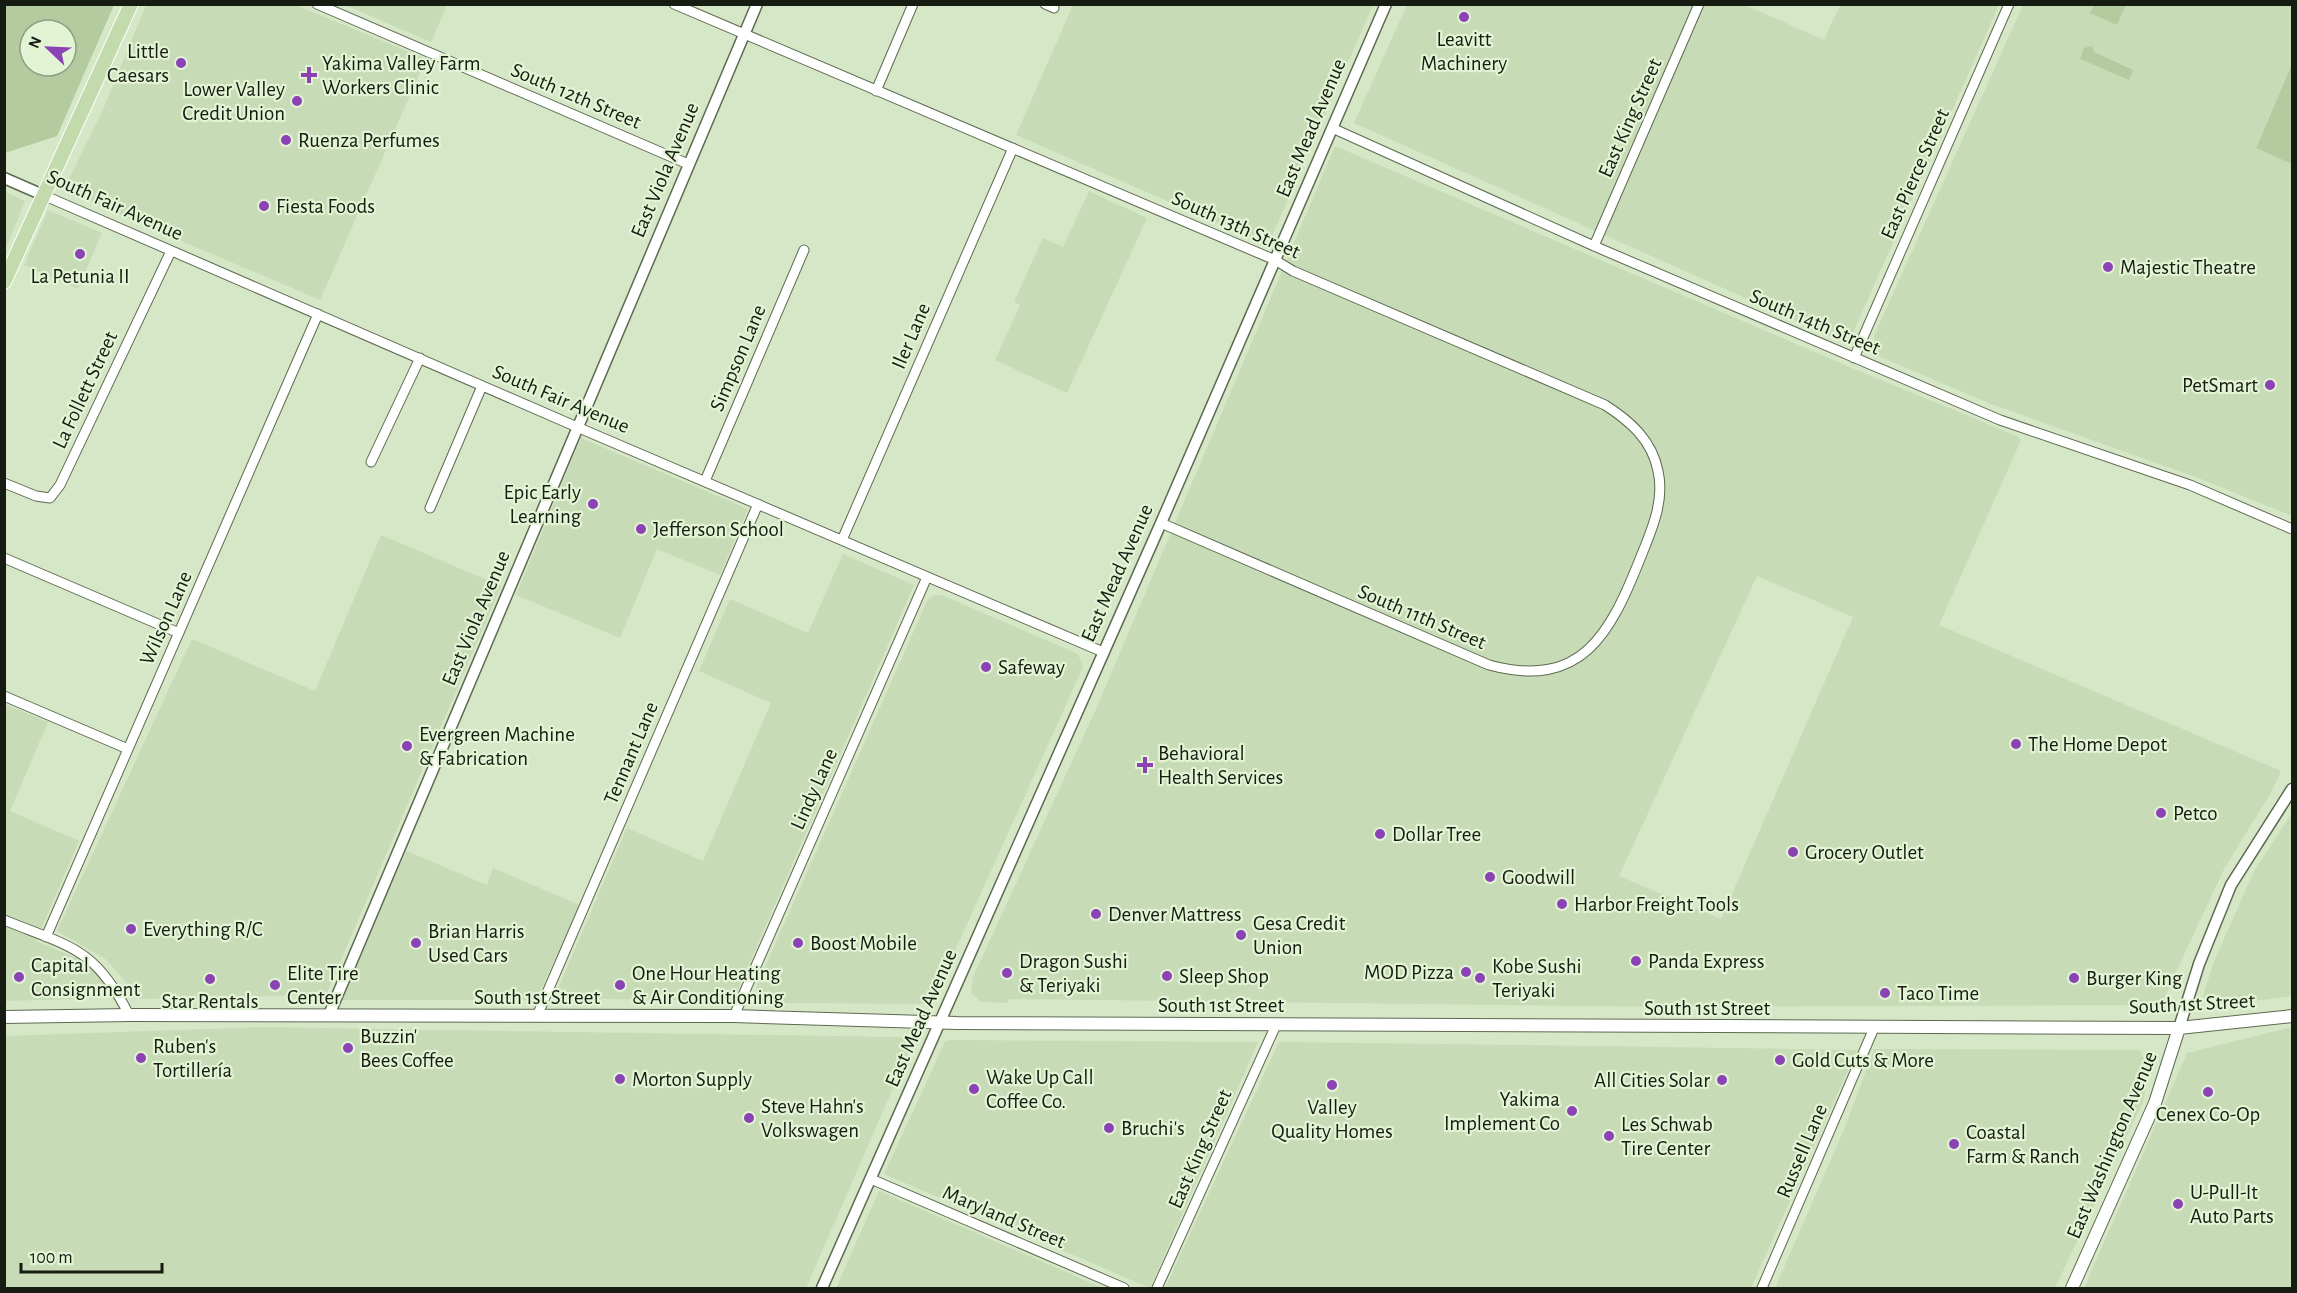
<svg xmlns="http://www.w3.org/2000/svg" width="2297" height="1293" font-family="'Alegreya Sans',sans-serif">
	<style>
		.built { fill: #c7dbb7; fill-rule: evenodd }
		.green { fill: #b3cb9e; fill-rule: evenodd }
		.lines { fill: none; stroke-linecap: round; stroke-linejoin: round }
		.minor-casing { stroke: #5c6a4f; stroke-width: 11 }
		.tertiary-casing { stroke: #5c6a4f; stroke-width: 13 }
		.secondary-casing { stroke: #5c6a4f; stroke-width: 14 }
		.primary-casing { stroke: #fff; stroke-width: 16 }
		.minor { stroke: #fff; stroke-width: 9 }
		.tertiary { stroke: #fff; stroke-width: 10 }
		.secondary { stroke: #fff; stroke-width: 12 }
		.primary { stroke: #c3dbac; stroke-width: 14 }
		.poi-dot { fill: #8b42b5; stroke: #e3f4d5; stroke-width: 2 }
		.labels { text-anchor: middle; dominant-baseline: central; stroke-width: 4.5; stroke-linejoin: round; paint-order: stroke }
		.poi-label { font-size: 21px; fill: #161c11; stroke: #e3f4d5; text-anchor: start }
		.street-label { font-size: 21px; fill: #161c11; stroke: #e3f4d5 }
	</style>
	<rect width="100%" height="100%" fill="#d6e7c8"/>
	<path class="built" d="M146,5H296L426,59L320,300L76,196L68,189L69,179L102,112Z
		M345,5L447,4V5L431,42Z
		M1073,5H1373L1268,245L1016,135Z
		M1407,5H1745L1824,40L1840,5H1999L1848,344L1354,123Z
		M2023,5H2292V64L2256,147L2292,164V516L2201,479L1991,404L1876,355L1874,336Z
		M1335,146L1852,368L2017,436L2021,440L1939,625L2281,771L2272,791L2224,869L2163,1000L2155,1005L1669,1007L1010,999L1007,1003L981,1002L971,993L973,977L1096,709ZM1757,576L1853,617L1721,919L1619,876Z
		M1089,191L1147,218L1067,393L995,360L1020,305L1014,302L1043,238L1063,247Z
		M5,192L25,201L5,251Z
		M48,210L102,233L78,289L24,265Z
		M581,438L748,509L720,575L657,549L620,638L516,595Z
		M381,535L501,586L326,995L139,999L107,960L57,931L192,639L315,691Z
		M843,554L914,585L733,1001L554,998L627,828L703,861L771,703L699,671L730,599L808,633Z
		M934,595H942L1078,654L1083,667L931,1004L761,1003L756,999L757,985L928,599Z
		M4,704L48,722L10,811L79,841L36,941L88,963L98,971L114,998L5,1001Z
		M2292,813V996L2211,1007L2203,996L2213,964L2253,873Z
		M406,851L487,885L493,868L580,905L536,1000H340Z
		M261,1027L898,1037L905,1038L908,1054L806,1288H5V1036Z
		M2292,1027V1288H2084L2187,1053Z
		M950,1040L1258,1042L1150,1288L884,1174L945,1042Z
		M1279,1042L1598,1046L1857,1050L1751,1288H1165Z
		M1874,1049L2139,1050L2150,1069L2143,1102L2055,1288H1775L1845,1127Z
		M879,1191L1103,1288H1104H836Z"/>
	<path class="green" d="M4,5H114L57,136L5,153ZM30,30H66V66H30Z
		M2094,5V4L2126,5L2117,25L2090,13Z
		M2092,46L2094,52L2133,70L2129,80L2080,59L2084,48Z
		M2292,64V164L2256,148Z"/>
	<g class="lines">
		<defs>
			<path id="minor" d="M317,4L688,164
				M674,4L1275,260L1293,271L1605,405C1630,421 1652,440 1658,471C1665,502 1651,531 1640,559C1610,634 1582,690 1489,665L1161,523
				M1045,4L1054,8
				M876,91L913,4
				M1332,128L1594,246L2000,420L2190,485L2292,529
				M43,195L577,427L1103,652
				M1594,246L1699,4
				M1854,358L2009,4
				M371,462L420,358
				M705,481L804,250
				M4,483L36,496L50,498L60,485L171,251
				M430,508L482,386
				M842,540L1013,148
				M4,558L179,633
				M4,696L128,749
				M4,920C70,947 95,947 129,1015
				M46,937L318,314
				M537,1016L758,504
				M734,1016L927,577
				M871,1179L1124,1288
				M1157,1288L1276,1025
				M1762,1288L1874,1028"/>
			<path id="tertiary" d="M4,178L43,195
				M329,1015L757,4
				M2179,1028L2199,964L2231,885L2292,789
				M822,1288L1161,523L1386,4"/>
			<path id="secondary" d="M4,1017L129,1015L734,1016L957,1023L2179,1028L2292,1016
				M2072,1288L2155,1103L2179,1028"/>
			<path id="primary" d="M4,282L131,4"/>
		</defs>
		<use href="#minor" class="minor-casing"/>
		<use href="#tertiary" class="tertiary-casing"/>
		<use href="#secondary" class="secondary-casing"/>
		<use href="#primary" class="primary-casing"/>
		<use href="#minor" class="minor"/>
		<use href="#tertiary" class="tertiary"/>
		<use href="#secondary" class="secondary"/>
		<use href="#primary" class="primary"/>
	</g>
	<g class="poi-dot">
		<circle cx="1464" cy="17" r="6"/>
		<circle cx="181" cy="63" r="6"/>
		<path d="M306 66h6v6h6v6h-6v6h-6v-6h-6v-6h6z"/>
		<circle cx="297" cy="101" r="6"/>
		<circle cx="286" cy="140" r="6"/>
		<circle cx="264" cy="206" r="6"/>
		<circle cx="80" cy="254" r="6"/>
		<circle cx="2108" cy="267" r="6"/>
		<circle cx="2270" cy="385" r="6"/>
		<circle cx="593" cy="504" r="6"/>
		<circle cx="641" cy="529" r="6"/>
		<circle cx="986" cy="667" r="6"/>
		<circle cx="2016" cy="744" r="6"/>
		<circle cx="407" cy="746" r="6"/>
		<path d="M1142 756h6v6h6v6h-6v6h-6v-6h-6v-6h6z"/>
		<circle cx="2161" cy="813" r="6"/>
		<circle cx="1380" cy="834" r="6"/>
		<circle cx="1793" cy="852" r="6"/>
		<circle cx="1490" cy="877" r="6"/>
		<circle cx="1562" cy="904" r="6"/>
		<circle cx="1096" cy="914" r="6"/>
		<circle cx="131" cy="929" r="6"/>
		<circle cx="1241" cy="935" r="6"/>
		<circle cx="416" cy="943" r="6"/>
		<circle cx="798" cy="943" r="6"/>
		<circle cx="1636" cy="961" r="6"/>
		<circle cx="1466" cy="972" r="6"/>
		<circle cx="1007" cy="973" r="6"/>
		<circle cx="1167" cy="976" r="6"/>
		<circle cx="19" cy="977" r="6"/>
		<circle cx="1480" cy="978" r="6"/>
		<circle cx="2074" cy="978" r="6"/>
		<circle cx="210" cy="979" r="6"/>
		<circle cx="275" cy="985" r="6"/>
		<circle cx="620" cy="985" r="6"/>
		<circle cx="1885" cy="993" r="6"/>
		<circle cx="348" cy="1048" r="6"/>
		<circle cx="141" cy="1058" r="6"/>
		<circle cx="1780" cy="1060" r="6"/>
		<circle cx="620" cy="1079" r="6"/>
		<circle cx="1722" cy="1080" r="6"/>
		<circle cx="1332" cy="1085" r="6"/>
		<circle cx="974" cy="1089" r="6"/>
		<circle cx="2208" cy="1092" r="6"/>
		<circle cx="1572" cy="1111" r="6"/>
		<circle cx="749" cy="1118" r="6"/>
		<circle cx="1109" cy="1128" r="6"/>
		<circle cx="1609" cy="1136" r="6"/>
		<circle cx="1954" cy="1144" r="6"/>
		<circle cx="2178" cy="1204" r="6"/>
	</g>
	<g class="labels">
		<g class="poi-label">
			<text x="1464" y="39" text-anchor="middle">Leavitt<tspan x="1464" dy="24">Machinery</tspan></text>
			<text x="169" y="51" text-anchor="end">Little<tspan x="169" dy="24">Caesars</tspan></text>
			<text x="322" y="63">Yakima Valley Farm<tspan x="322" dy="24">Workers Clinic</tspan></text>
			<text x="285" y="89" text-anchor="end">Lower Valley<tspan x="285" dy="24">Credit Union</tspan></text>
			<text x="298" y="140">Ruenza Perfumes</text>
			<text x="276" y="206">Fiesta Foods</text>
			<text x="2120" y="267">Majestic Theatre</text>
			<text x="80" y="276" text-anchor="middle">La Petunia II</text>
			<text x="2258" y="385" text-anchor="end">PetSmart</text>
			<text x="581" y="492" text-anchor="end">Epic Early<tspan x="581" dy="24">Learning</tspan></text>
			<text x="653" y="529">Jefferson School</text>
			<text x="998" y="667">Safeway</text>
			<text x="419" y="734">Evergreen Machine<tspan x="419" dy="24">&amp; Fabrication</tspan></text>
			<text x="2028" y="744">The Home Depot</text>
			<text x="1158" y="753">Behavioral<tspan x="1158" dy="24">Health Services</tspan></text>
			<text x="2173" y="813">Petco</text>
			<text x="1392" y="834">Dollar Tree</text>
			<text x="1805" y="852">Grocery Outlet</text>
			<text x="1502" y="877">Goodwill</text>
			<text x="1574" y="904">Harbor Freight Tools</text>
			<text x="1108" y="914">Denver Mattress</text>
			<text x="1253" y="923">Gesa Credit<tspan x="1253" dy="24">Union</tspan></text>
			<text x="143" y="929">Everything R/C</text>
			<text x="428" y="931">Brian Harris<tspan x="428" dy="24">Used Cars</tspan></text>
			<text x="810" y="943">Boost Mobile</text>
			<text x="1019" y="961">Dragon Sushi<tspan x="1019" dy="24">&amp; Teriyaki</tspan></text>
			<text x="1648" y="961">Panda Express</text>
			<text x="31" y="965">Capital<tspan x="31" dy="24">Consignment</tspan></text>
			<text x="1492" y="966">Kobe Sushi<tspan x="1492" dy="24">Teriyaki</tspan></text>
			<text x="1454" y="972" text-anchor="end">MOD Pizza</text>
			<text x="287" y="973">Elite Tire<tspan x="287" dy="24">Center</tspan></text>
			<text x="632" y="973">One Hour Heating<tspan x="632" dy="24">&amp; Air Conditioning</tspan></text>
			<text x="1179" y="976">Sleep Shop</text>
			<text x="2086" y="978">Burger King</text>
			<text x="1897" y="993">Taco Time</text>
			<text x="210" y="1001" text-anchor="middle">Star Rentals</text>
			<text x="360" y="1036">Buzzin'<tspan x="360" dy="24">Bees Coffee</tspan></text>
			<text x="153" y="1046">Ruben's<tspan x="153" dy="24">Tortillería</tspan></text>
			<text x="1792" y="1060">Gold Cuts &amp; More</text>
			<text x="986" y="1077">Wake Up Call<tspan x="986" dy="24">Coffee Co.</tspan></text>
			<text x="632" y="1079">Morton Supply</text>
			<text x="1710" y="1080" text-anchor="end">All Cities Solar</text>
			<text x="1560" y="1099" text-anchor="end">Yakima<tspan x="1560" dy="24">Implement Co</tspan></text>
			<text x="761" y="1106">Steve Hahn's<tspan x="761" dy="24">Volkswagen</tspan></text>
			<text x="1332" y="1107" text-anchor="middle">Valley<tspan x="1332" dy="24">Quality Homes</tspan></text>
			<text x="2208" y="1114" text-anchor="middle">Cenex Co-Op</text>
			<text x="1621" y="1124">Les Schwab<tspan x="1621" dy="24">Tire Center</tspan></text>
			<text x="1121" y="1128">Bruchi's</text>
			<text x="1966" y="1132">Coastal<tspan x="1966" dy="24">Farm &amp; Ranch</tspan></text>
			<text x="2190" y="1192">U-Pull-It<tspan x="2190" dy="24">Auto Parts</tspan></text>
		</g>
		<g class="street-label">
			<text transform="translate(576 96) rotate(23)">South 12th Street</text>
			<text transform="translate(1630 118) rotate(-66)">East King Street</text>
			<text transform="translate(1311 128) rotate(-67)">East Mead Avenue</text>
			<text transform="translate(665 170) rotate(-67)">East Viola Avenue</text>
			<text transform="translate(1915 174) rotate(-66)">East Pierce Street</text>
			<text transform="translate(115 205) rotate(24)">South Fair Avenue</text>
			<text transform="translate(1236 225) rotate(24)">South 13th Street</text>
			<text transform="translate(1815 322) rotate(23)">South 14th Street</text>
			<text transform="translate(911 336) rotate(-67)">Iler Lane</text>
			<text transform="translate(738 358) rotate(-67)">Simpson Lane</text>
			<text transform="translate(85 390) rotate(-65)">La Follett Street</text>
			<text transform="translate(561 399) rotate(23)">South Fair Avenue</text>
			<text transform="translate(1117 573) rotate(-66)">East Mead Avenue</text>
			<text transform="translate(1422 617) rotate(23)">South 11th Street</text>
			<text transform="translate(166 618) rotate(-66)">Wilson Lane</text>
			<text transform="translate(476 618) rotate(-67)">East Viola Avenue</text>
			<text transform="translate(631 753) rotate(-67)">Tennant Lane</text>
			<text transform="translate(814 789) rotate(-66)">Lindy Lane</text>
			<text x="537" y="997">South 1st Street</text>
			<text transform="translate(2192 1004) rotate(-3)">South 1st Street</text>
			<text x="1221" y="1005">South 1st Street</text>
			<text x="1707" y="1008">South 1st Street</text>
			<text transform="translate(921 1018) rotate(-66)">East Mead Avenue</text>
			<text transform="translate(2112 1145) rotate(-67)">East Washington Avenue</text>
			<text transform="translate(1200 1149) rotate(-66)">East King Street</text>
			<text transform="translate(1802 1151) rotate(-67)">Russell Lane</text>
			<text transform="translate(1004 1217) rotate(23)">Maryland Street</text>
		</g>
	</g>
	<rect width="2297" height="1293" fill="none" stroke="#161c11" stroke-width="12"/>
	<g transform="translate(48 48) rotate(293)"><circle r="28" fill="#e3f4d5" stroke="#919e87" stroke-width="1.5"/>
	<path d="M0-4.5L10 22L0 15L-10 22Z" fill="#8b42b5"/>
	<text y="-9" font-size="16" font-weight="bold" text-anchor="middle" fill="#161c11">N</text>
	</g>
	<path d="M21 1263v9h141v-9" fill="none" stroke="#161c11" stroke-width="3"/>
	<text x="30" y="1263" font-size="18" fill="#161c11" stroke="#e3f4d5" stroke-width="4.5" paint-order="stroke">100 m</text>
</svg>
